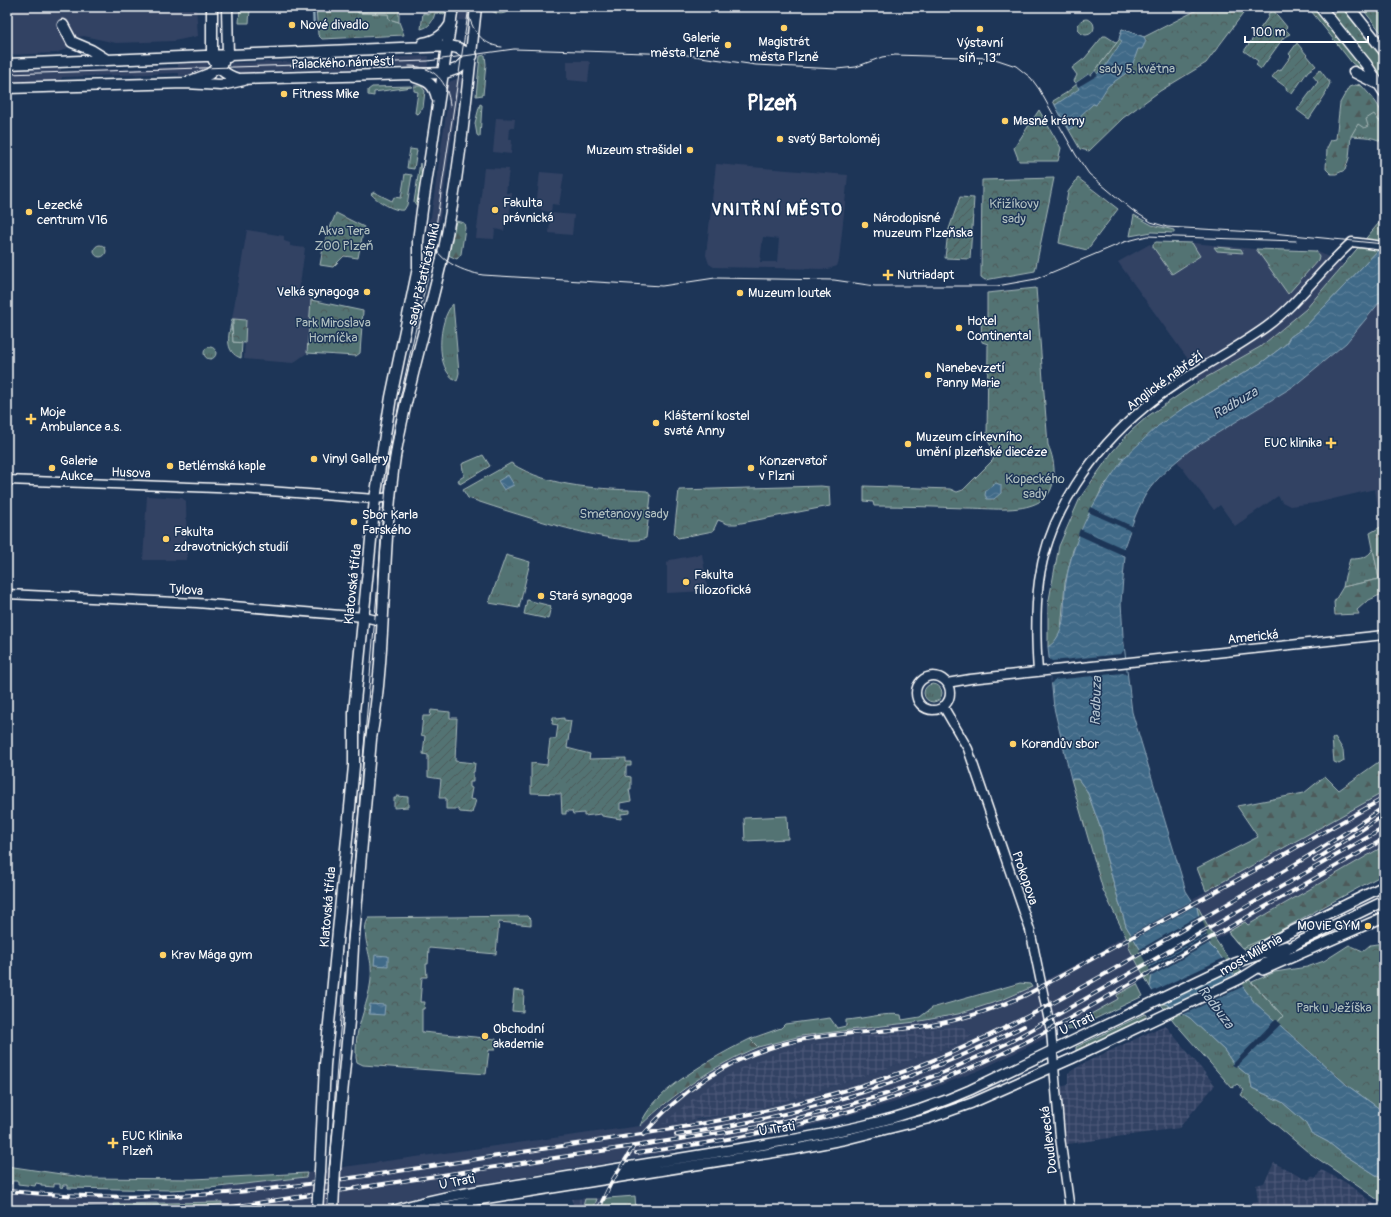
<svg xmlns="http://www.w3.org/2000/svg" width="1391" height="1217" font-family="Pangolin,sans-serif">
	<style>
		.built { fill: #324264; fill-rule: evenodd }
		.industrial { fill: url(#industrial-grid) }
		.grass { fill: url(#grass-tufts); stroke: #a8b9b9 }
		.forest { fill: url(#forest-firs); stroke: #a8b9b9 }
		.park { fill: url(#park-crowns); stroke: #a8b9b9 }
		.garden { fill: url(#garden-furrows); stroke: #a8b9b9 }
		.pitch { fill: #527373; stroke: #a8b9b9 }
		.water { fill: url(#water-waves); stroke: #8ca6b8 }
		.pier { fill: #1d3557 }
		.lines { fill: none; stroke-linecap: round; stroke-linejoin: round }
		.stream { stroke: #8ca6b8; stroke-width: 2.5 }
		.tertiary-casing { stroke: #fff; stroke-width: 11 }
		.secondary-casing { stroke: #fff; stroke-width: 12 }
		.primary-casing { stroke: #fff; stroke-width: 13 }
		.tertiary { stroke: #1d3557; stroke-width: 8 }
		.secondary { stroke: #1d3557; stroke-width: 9 }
		.primary { stroke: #1d3557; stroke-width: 10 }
		.tram { stroke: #fff; stroke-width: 1 }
		.rail-casing { stroke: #fff; stroke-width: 4 }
		.rail { stroke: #1d3557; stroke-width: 2.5; stroke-dasharray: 8; stroke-linecap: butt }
		.primary-bridge-casing { stroke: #fff; stroke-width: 13; stroke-linecap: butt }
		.primary-bridge { stroke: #1d3557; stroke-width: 10 }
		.poi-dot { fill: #ffd166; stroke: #1d3557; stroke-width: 1.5 }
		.labels { text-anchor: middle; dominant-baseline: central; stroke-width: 3; stroke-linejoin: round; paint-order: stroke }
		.poi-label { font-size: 13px; fill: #fff; stroke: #1d3557; text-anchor: start }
		.street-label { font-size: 13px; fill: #fff; stroke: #1d3557 }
		.park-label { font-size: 13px; fill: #b1c0c0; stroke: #1d3557 }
		.water-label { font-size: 14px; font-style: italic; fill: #b3c3cf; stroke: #1d3557 }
		.district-label { font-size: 17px; font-weight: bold; letter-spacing: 1px; fill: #fff; stroke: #1d3557 }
		.town-label { font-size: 21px; font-weight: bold; fill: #fff; stroke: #1d3557 }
	</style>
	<defs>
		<pattern id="industrial-grid" width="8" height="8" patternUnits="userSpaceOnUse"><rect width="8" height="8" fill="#324264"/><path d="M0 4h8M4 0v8" fill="none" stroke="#515e7b"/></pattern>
		<pattern id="grass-tufts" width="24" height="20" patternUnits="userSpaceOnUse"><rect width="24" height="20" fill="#527373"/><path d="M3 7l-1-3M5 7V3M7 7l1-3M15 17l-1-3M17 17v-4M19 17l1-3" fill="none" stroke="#4e5a5a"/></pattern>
		<pattern id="forest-firs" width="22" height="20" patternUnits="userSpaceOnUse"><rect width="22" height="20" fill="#527373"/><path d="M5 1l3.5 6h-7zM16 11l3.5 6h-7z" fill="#4e5a5a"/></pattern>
		<pattern id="park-crowns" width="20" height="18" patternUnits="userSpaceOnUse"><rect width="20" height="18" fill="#527373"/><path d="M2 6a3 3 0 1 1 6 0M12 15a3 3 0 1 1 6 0" fill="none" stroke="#4e5a5a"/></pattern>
		<pattern id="garden-furrows" width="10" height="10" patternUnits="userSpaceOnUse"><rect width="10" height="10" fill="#527373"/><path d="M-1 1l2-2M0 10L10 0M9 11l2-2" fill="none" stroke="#4e5a5a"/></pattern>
		<pattern id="water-waves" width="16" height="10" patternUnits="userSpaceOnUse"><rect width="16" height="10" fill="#406a88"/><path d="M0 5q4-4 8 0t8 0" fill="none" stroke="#5d809a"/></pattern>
	</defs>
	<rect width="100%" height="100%" fill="#1d3557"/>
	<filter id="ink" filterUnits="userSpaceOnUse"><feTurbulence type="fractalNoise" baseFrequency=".025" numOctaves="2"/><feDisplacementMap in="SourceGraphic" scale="8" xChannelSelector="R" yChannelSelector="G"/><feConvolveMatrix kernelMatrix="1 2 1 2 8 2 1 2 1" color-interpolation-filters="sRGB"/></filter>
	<g filter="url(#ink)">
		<path class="built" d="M7,7H196L198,36L174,41L116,43L84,36L78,37L66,49L56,53L7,55Z
			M460,7H472L473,21L459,20Z
			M429,56L428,66L424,70L402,67L260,71L256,73H240L230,65L231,63L371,60L377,58Z
			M567,61H588L590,63L588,82L567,80Z
			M206,63L208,65L203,69L189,75L179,76V73H175L62,77L61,80L7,82V70L61,69V71L178,67V64Z
			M462,77L457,102L438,232L429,230L426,224L431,217L448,101L446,83Z
			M496,118L515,119L514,128H510L509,140H512L511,154L493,152Z
			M716,164L848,175L839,260L837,266L828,269L714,267L709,264L706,255ZM763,237L779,239L777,262H760Z
			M484,168L509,169L506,193H512L509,224H505L504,231L495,229L494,239L476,238Z
			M540,172L564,174L559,205L552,204L551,212L541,210V208H536Z
			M551,213L574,215L572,235L549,233Z
			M247,230L284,236V241L290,243V246L305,248L299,292L312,294L307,353L293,363L244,359L246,320L232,319Z
			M1192,243L1254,249L1316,251L1343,264L1306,309L1260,347L1198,382L1190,362L1118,262L1150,244L1155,251H1157L1172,274L1200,256Z
			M1384,297V507L1378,508L1375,489L1316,503L1290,506L1282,502L1278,496L1235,526L1220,505L1214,510L1177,461L1190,450L1294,386L1346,343Z
			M147,496L182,498L186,501L187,560H143Z
			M702,554L708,591L667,593V563L670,560Z
			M1384,783V867L1300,916L1235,929L1117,995L1119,999L1064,1029L980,1070L899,1101L800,1129L590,1166L455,1188L374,1208H356L353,1210H348L346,1208L334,1210H7V1189L71,1194L126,1195L224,1191V1187L306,1177L307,1173L329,1169L640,1126L694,1081L734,1057L758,1047L801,1036L915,1022L958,1014L1001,1000L1032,987L1094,955L1108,947L1107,946L1223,882ZM962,1026L972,1035L956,1045L809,1094L737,1115H721L692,1121L920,1032Z
			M597,1198H609L606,1210H592Z"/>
		<path class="industrial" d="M1165,1025L1215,1085L1179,1128L1061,1145L1056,1088L1068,1085V1073L1084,1063Z
			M962,1026L972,1035L956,1045L809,1094L737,1115H721L662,1124L710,1085L750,1063L790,1049L849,1038Z
			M1274,1163L1309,1180L1311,1176L1316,1178L1321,1170L1345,1182L1382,1210H1239V1205L1258,1202L1256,1185L1264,1183Z
			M598,1198L592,1210H571L573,1203L571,1199Z"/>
		<path class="grass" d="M240,7L250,9L249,23H239Z
			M316,7H358V13L389,14V19L399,22L404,35L322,39L318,35Z
			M1308,7H1315L1368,75L1352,63Z
			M1343,8L1384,60V83L1333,15Z
			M1078 27a8 8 0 1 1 16 0a8 8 0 1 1-16 0Z
			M1103,36H1106L1117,43L1091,76L1089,74L1076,83L1074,81L1077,75L1072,68L1085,58Z
			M485,55L486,64L483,95L476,96L480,56Z
			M1359,84L1384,123V144C1377,136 1361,137 1351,136L1356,86Z
			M414,86H421L425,91L423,108H421L420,112L418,114L415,113L418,92L414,91Z
			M372,87L411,86L412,87L374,92V96L368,95V90Z
			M480,104L482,105L480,137L477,135L475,123Z
			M410,149L417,150L414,169L407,168Z
			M420,163L422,176L417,206L414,202Z
			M405,174L412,175L407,205L404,210C395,212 377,201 371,194L374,192L392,201L394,197L401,198Z
			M1134,215L1152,225L1174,230V233L1152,232L1130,236Z
			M1156,242L1192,243L1200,256L1172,274L1153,247V244Z
			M94 251a6 6 0 1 1 12 0a6 6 0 1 1-12 0Z
			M1214,247L1241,249L1243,253L1217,251Z
			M453,304L459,373L457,381C434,370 438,320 453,304Z
			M232,319H234L231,330H233V342L242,343L241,358C223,352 229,333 232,319Z
			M204 353a6 6 0 1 1 12 0a6 6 0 1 1-12 0Z
			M483,455L490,466L460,484L458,480L464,476L462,464Z
			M1373,549L1379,579L1343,587L1345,576L1350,559C1360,559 1368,558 1373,549Z
			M506,555L530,562L519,608L489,603Z
			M924 693a9 9 0 1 1 18 0a9 9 0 1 1-18 0Z
			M1071,779H1078L1087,791L1102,832L1105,853L1126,926L1150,965L1152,975L1150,987L1128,946L1130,945L1103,890Z
			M1198,907L1215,939L1226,955L1283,1016L1277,1023L1254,1002L1218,953L1210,945L1200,923L1197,908Z
			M1287,924L1288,936L1282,944L1252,953L1247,951L1237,943L1228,932Z
			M1020,983L1030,984L1032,987L1002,1000L958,1014L915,1022L801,1036L758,1047L750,1039L781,1028L785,1024L830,1018L837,1028L846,1026V1020C863,1019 886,1012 901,1015L902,1020L920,1017L932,1008Z
			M1137,984L1143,996L1078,1027L1069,1030L1064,1029L1118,999L1117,995Z
			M514,990L524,991L523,1012L512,1011Z
			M1160,1003L1169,1005L1190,1018L1224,1050L1233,1063L1250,1077L1252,1088L1282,1102L1305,1122L1311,1133L1328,1142L1343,1154L1384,1180V1204L1308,1152L1241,1095L1244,1090L1237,1084L1232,1088L1175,1023Z
			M1145,1014L1147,1017L1076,1051V1047Z
			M7,1166L88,1178L194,1179L307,1173L306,1177L210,1188L169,1190L68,1188V1185H63L62,1188L60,1187V1184H54V1187L41,1186V1184L36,1183L35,1186L18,1184V1181H12V1184L9,1183V1181L7,1180Z
			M635,1196L636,1210H601L605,1199L608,1198Z
			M585,1199H597L593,1210H582Z
			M222,1202V1204L187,1210H114L113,1204Z
			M33,1205L110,1208V1210H33Z"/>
		<path class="forest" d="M1355,85L1362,86C1371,97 1383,106 1382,121H1379L1374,114L1366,119L1368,126L1364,128L1358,124L1351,136L1349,158L1345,170L1336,174H1331L1326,169L1327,148L1331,140L1336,139L1340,103L1349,87Z
			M456,221L464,223L465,228L461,254L457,259L448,255Z
			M1384,525V593L1367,601L1357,610L1359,614L1335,615L1334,602L1343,587L1379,579L1370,533Z
			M1335,737L1343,750L1344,761L1339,764L1334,762L1332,739Z
			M1384,758V792L1206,891L1197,868L1258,837L1237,806L1304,793L1325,776L1339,790Z
			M1384,846V874L1266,938L1242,948L1228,932L1245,922L1248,925Z
			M750,1039L758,1047C714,1065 675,1093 640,1126C652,1090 716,1056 750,1039Z"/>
		<path class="park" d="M430,7H446L445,14L435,13C433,21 430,27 421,29L423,13L430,14Z
			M487,7H512C505,17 495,15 487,7Z
			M1199,7H1248L1206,63L1160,91L1123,118L1089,151L1080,149L1065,123L1067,119L1062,118L1053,101L1066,93L1089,74L1091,76L1119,40L1122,29L1144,37L1199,9Z
			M1361,7H1384V36Z
			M1039,110L1061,148L1058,161H1019L1014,148Z
			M1054,178L1035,271L985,280L981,277L982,180Z
			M1078,178L1118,209L1087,250L1059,243L1068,192Z
			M336,213L364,227L358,258L344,256L333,267L320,265L324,243Z
			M1384,217V244L1306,326L1290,337L1286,344L1261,363L1179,411L1103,486L1073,550L1065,583L1061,631L1054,643L1048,647V605L1059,546L1080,498L1113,451L1131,431L1148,416L1198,382L1260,347L1306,309Z
			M1256,249L1316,251L1319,256L1318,260L1288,294Z
			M1036,288L1048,445C1056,462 1059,492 1039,502C1019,513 988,508 966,508C935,507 905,506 874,506L873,502L864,501V486L950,489L957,492L963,490L993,460L994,452L987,439L988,344L982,342L981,319L987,318V293Z
			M311,300L363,311L360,353L356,356L307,353Z
			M234,319L246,320L245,343L233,342L232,324H234Z
			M511,463C551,489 601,488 647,491L651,496L646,538C623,550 497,508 468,498L463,490Z
			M821,486L829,487L830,506L736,524H728L718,520L713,531L678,538L674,534L679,490Z
			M528,916L531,919V925L499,922L496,954L429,948L428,964H426L427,977H422L420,1002H425L424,1009H422V1032L496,1039L495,1050H489L486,1074L363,1065L357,1062L356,1058C356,1048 356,1036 359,1027C364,1007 373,988 371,966C370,953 360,929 369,918Z
			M1384,943V1112L1348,1086L1277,1023L1283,1016L1252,982L1275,972L1307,967L1324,961L1349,945L1363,951L1370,945Z"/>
		<path class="garden" d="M358,7H399V22L389,19L388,14L358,13Z
			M1273,10L1287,27L1285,29L1290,34L1284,37L1261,69L1256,65L1258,61L1244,51L1269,16L1268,14Z
			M1297,43L1316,66L1308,71L1292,94L1286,90L1287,88L1272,77L1278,70L1280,71L1291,56L1289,54Z
			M1320,70L1330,83L1325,95L1309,119L1297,110L1318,82L1313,76Z
			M960,197L974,198L970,259L945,258L948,232Z
			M527,600L551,606L548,619L524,614Z
			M431,710L450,712V718H457L455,761L475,763L474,772H473V782H470V787L472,788L470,799L476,800L472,813L460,812L458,809H446V798H439L441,779L428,777V755L423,754L425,736L421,735L423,716H430Z
			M553,717H556V719L564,718V720L571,721L567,748L590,754L589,759L626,758V762H631V766H626V776L631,777V789H629L631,801L620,803V810H630V813L621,814V819L602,816L601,814L584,816V813L573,814L572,811H566V814H562L561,794L531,793V763L547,765L550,739H556L558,725L552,724Z
			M397,796L408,797V807L394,808V798H396Z"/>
		<path class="pitch" d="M787,816L788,839L745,841L744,818Z"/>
		<path class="water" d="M1122,29L1144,37L1146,41L1142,49H1138L1132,66L1125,74L1108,86L1096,105L1093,104L1080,116L1082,119L1070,130L1065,123L1067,119L1062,118L1055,105L1079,89L1076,83L1089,74L1091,76L1095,71L1097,74L1103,67L1104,68L1122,41L1119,39Z
			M1384,244V297L1346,343L1294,386L1190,450C1174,463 1157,477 1146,494C1135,512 1129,535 1121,555L1125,556L1121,602L1123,636L1132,712L1186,891L1197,908L1200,923L1210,945L1218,953L1254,1002L1348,1086L1384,1112V1180L1343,1154L1328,1142L1311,1133L1305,1122L1282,1102L1252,1088L1250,1077L1233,1063L1224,1050L1190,1018L1169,1005L1160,1003L1150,987L1152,975L1150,965L1126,926L1105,853L1102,832L1087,791L1078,779H1071L1054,708L1048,647C1069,633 1062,604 1066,582C1073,537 1096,495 1124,459L1120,458L1125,457L1158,426L1179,411L1261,363L1286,344L1290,337L1306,326Z
			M508,475L514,485L504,490L498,481Z
			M996,483L1001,485V493L994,499H987L985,495L986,490Z
			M375,955L388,956V966L374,965Z
			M370,1004L385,1005L384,1015L369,1014Z"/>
		<path class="pier" d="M1095,71L1098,75L1078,87L1076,83L1089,74L1091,76Z
			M1090,507L1134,527L1131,531L1088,512Z
			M1080,529L1125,549L1123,554L1126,555L1125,556L1078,535L1077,537Z
			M1124,650L1127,675L1123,673L1054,680L1051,684L1048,658L1052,661L1121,654Z
			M1193,898L1198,907L1195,906L1133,940L1130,935L1192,901Z
			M1201,914L1207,934L1148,967L1139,950Z
			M1207,935L1211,942L1150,977L1149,968Z
			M1224,958L1232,969L1160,1005L1151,992Z
			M1236,974L1244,986L1182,1015L1168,1007Z
			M1276,1019L1281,1024L1236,1067L1232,1065Z"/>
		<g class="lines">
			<path class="stream" d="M313,7L314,28"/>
			<defs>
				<path id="tertiary" d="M7,480L242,489L375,499L391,497
					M7,594L197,603L364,617L381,621
					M1038,672C1036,642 1035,611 1039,581C1048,513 1093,450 1145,407C1182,376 1227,355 1266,327C1299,303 1321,269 1352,242L1384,246
					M916 693a17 17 0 1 1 34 0a17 17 0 1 1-34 0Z
					M947,683L970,679L1384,635
					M943,706L968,749L1030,930L1051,1031L1060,1137L1070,1210"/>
				<path id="secondary" d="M1252,953L1272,941L1384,886
					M1263,970L1384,917
					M395,1210C440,1196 487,1189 534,1182C601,1171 669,1160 737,1149C821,1135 892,1125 970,1090L1235,963L1286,946
					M431,1210L477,1200L796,1149L847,1139L927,1119L972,1103L1071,1059L1240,979L1301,941L1384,901"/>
				<path id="primary" d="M212,7V56C216,68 226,75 238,79L445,73L459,68L472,56
					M227,7L228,57
					M1320,7L1366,64L1384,92
					M1349,7L1384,51
					M63,25L72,42L91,50L107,60
					M423,43C435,41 445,35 451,23
					M7,64L449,46L458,48L472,56
					M1354,72L1378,84
					M415,77C428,81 434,84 437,98
					M188,82L209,74L223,63
					M7,88L185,83L221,85L244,80
					M335,1168L349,1021L353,947L371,739C387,646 381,551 395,457C406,389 428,322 443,254C460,173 467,90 476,7
					M320,1171L325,1065L354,766V712L375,499L391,397L418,268V241L422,210L453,7"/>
			</defs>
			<use href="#tertiary" class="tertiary-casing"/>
			<use href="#secondary" class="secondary-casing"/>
			<use href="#primary" class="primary-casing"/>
			<use href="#tertiary" class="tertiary"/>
			<use href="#secondary" class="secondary"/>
			<use href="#primary" class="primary"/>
			<path class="tram" d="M469,15C472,32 485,46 502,47
				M409,66C434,66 448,81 450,106
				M7,74L428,61L514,49L680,54L756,65L837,69L856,67L882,57L895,55L992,58L1016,66L1031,78L1039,89L1076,155L1089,174L1132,210L1151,222L1167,227L1272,233L1384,244
				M433,244C440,262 464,272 483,275L662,286L715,278L834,280L875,286H997L1036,279L1124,242L1147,236L1296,241
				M327,1210L337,1066L387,475L399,403L430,266L469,7"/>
			<defs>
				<path id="rail" d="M1314,861L1384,815
					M643,1135C679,1091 728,1059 783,1044C828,1032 874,1033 919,1027C955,1022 990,1011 1024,996L1283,855L1384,798
					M676,1135C796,1117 916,1082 1024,1026
					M636,1153C787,1134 915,1102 1051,1029L1384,839
					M7,1191C94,1199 181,1199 268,1189C360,1178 451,1163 542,1149C661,1132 780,1114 894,1075C992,1041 1079,989 1168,938C1241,896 1315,855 1384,807
					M212,1210L753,1128L824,1112L886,1094L947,1071L1008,1043L1384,828
					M598,1210L612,1181L634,1146"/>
			</defs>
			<use href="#rail" class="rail-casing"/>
			<use href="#rail" class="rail"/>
			<defs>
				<path id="primary-bridge" d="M317,1210L320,1171
					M333,1210L335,1168"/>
			</defs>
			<use href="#primary-bridge" class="primary-bridge-casing"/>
			<use href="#primary-bridge" class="primary-bridge"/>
		</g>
	</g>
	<g class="poi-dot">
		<circle cx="292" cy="25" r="4"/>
		<circle cx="784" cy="28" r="4"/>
		<circle cx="980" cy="29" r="4"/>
		<circle cx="728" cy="45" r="4"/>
		<circle cx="284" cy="94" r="4"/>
		<circle cx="1005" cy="121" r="4"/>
		<circle cx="780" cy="139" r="4"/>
		<circle cx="690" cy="150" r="4"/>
		<circle cx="495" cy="210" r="4"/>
		<circle cx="29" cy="212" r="4"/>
		<circle cx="865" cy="225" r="4"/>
		<path d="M886 269h4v4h4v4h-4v4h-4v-4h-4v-4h4z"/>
		<circle cx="367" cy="292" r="4"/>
		<circle cx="740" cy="293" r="4"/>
		<circle cx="959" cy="328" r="4"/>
		<circle cx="928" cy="375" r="4"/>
		<path d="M29 413h4v4h4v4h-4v4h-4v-4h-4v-4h4z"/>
		<circle cx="656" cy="423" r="4"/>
		<path d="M1329 437h4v4h4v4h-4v4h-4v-4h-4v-4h4z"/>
		<circle cx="908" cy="444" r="4"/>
		<circle cx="314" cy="459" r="4"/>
		<circle cx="170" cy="466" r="4"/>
		<circle cx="52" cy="468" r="4"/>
		<circle cx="751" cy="468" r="4"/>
		<circle cx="354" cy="522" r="4"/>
		<circle cx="166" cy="539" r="4"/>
		<circle cx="686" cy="582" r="4"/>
		<circle cx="541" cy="596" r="4"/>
		<circle cx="1013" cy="744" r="4"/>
		<circle cx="1368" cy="926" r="4"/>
		<circle cx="163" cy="955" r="4"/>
		<circle cx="485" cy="1036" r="4"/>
		<path d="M111 1137h4v4h4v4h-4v4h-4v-4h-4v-4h4z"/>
	</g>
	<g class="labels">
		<g class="poi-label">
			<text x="300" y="25">Nové divadlo</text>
			<text x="720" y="38" text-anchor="end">Galerie<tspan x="720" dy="15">města Plzně</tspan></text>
			<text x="784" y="42" text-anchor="middle">Magistrát<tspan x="784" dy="15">města Plzně</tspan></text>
			<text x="980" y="43" text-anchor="middle">Výstavní<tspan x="980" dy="15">síň „13“</tspan></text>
			<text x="292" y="94">Fitness Mike</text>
			<text x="1013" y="121">Masné krámy</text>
			<text x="788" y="139">svatý Bartoloměj</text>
			<text x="682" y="150" text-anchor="end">Muzeum strašidel</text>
			<text x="503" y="203">Fakulta<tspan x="503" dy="15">právnická</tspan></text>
			<text x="37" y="205">Lezecké<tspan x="37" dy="15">centrum V16</tspan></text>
			<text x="873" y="218">Národopisné<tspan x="873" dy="15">muzeum Plzeňska</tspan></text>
			<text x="897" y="275">Nutriadapt</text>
			<text x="359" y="292" text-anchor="end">Velká synagoga</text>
			<text x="748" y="293">Muzeum loutek</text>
			<text x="967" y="321">Hotel<tspan x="967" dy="15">Continental</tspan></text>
			<text x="936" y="368">Nanebevzetí<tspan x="936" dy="15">Panny Marie</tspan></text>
			<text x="40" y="412">Moje<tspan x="40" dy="15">Ambulance a.s.</tspan></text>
			<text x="664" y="416">Klášterní kostel<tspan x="664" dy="15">svaté Anny</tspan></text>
			<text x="916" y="437">Muzeum církevního<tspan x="916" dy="15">umění plzeňské diecéze</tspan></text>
			<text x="1322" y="443" text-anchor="end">EUC klinika</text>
			<text x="322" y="459">Vinyl Gallery</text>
			<text x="60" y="461">Galerie<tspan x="60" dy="15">Aukce</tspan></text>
			<text x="759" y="461">Konzervatoř<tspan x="759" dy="15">v Plzni</tspan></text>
			<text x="178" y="466">Betlémská kaple</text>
			<text x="362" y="515">Sbor Karla<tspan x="362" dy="15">Farského</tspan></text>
			<text x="174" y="532">Fakulta<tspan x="174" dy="15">zdravotnických studií</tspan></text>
			<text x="694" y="575">Fakulta<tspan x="694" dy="15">filozofická</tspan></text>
			<text x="549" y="596">Stará synagoga</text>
			<text x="1021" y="744">Korandův sbor</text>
			<text x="1360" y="926" text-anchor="end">MOViE GYM</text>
			<text x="171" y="955">Krav Mága gym</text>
			<text x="493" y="1029">Obchodní<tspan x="493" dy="15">akademie</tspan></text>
			<text x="122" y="1136">EUC Klinika<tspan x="122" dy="15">Plzeň</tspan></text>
		</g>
		<g class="street-label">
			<text transform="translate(343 63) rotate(-2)">Palackého náměstí</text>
			<text transform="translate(424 274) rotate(-77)">sady Pětatřicátníků</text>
			<text transform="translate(1165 381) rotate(-36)">Anglické nábřeží</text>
			<text transform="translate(131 473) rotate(2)">Husova</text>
			<text transform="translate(353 584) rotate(-84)">Klatovská třída</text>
			<text transform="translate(186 590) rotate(4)">Tylova</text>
			<text transform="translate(1253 637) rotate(-6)">Americká</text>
			<text transform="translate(1025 878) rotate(71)">Prokopova</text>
			<text transform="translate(328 907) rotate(-85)">Klatovská třída</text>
			<text transform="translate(1251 955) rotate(-30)">most Milénia</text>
			<text transform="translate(1077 1024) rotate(-25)">U Trati</text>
			<text transform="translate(777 1129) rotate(-9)">U Trati</text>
			<text transform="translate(1049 1140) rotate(-97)">Doudlevecká</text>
			<text transform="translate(457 1182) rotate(-11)">U Trati</text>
		</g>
		<g class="park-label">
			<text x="1137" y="69">sady 5. května</text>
			<text x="1014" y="204">Křižíkovy<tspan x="1014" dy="15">sady</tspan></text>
			<text x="344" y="231">Akva Tera<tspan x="344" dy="15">ZOO Plzeň</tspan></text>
			<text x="333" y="323">Park Miroslava<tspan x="333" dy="15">Horníčka</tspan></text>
			<text x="1035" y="479">Kopeckého<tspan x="1035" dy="15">sady</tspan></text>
			<text x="624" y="514">Smetanovy sady</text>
			<text x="1334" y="1008">Park u Ježíška</text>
		</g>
		<g class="water-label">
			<text transform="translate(1235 403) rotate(-30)">Radbuza</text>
			<text transform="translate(1096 701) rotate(-88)">Radbuza</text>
			<text transform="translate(1216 1007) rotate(53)">Radbuza</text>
		</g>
		<g class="district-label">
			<text x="777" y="209">VNITŘNÍ MĚSTO</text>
		</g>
		<g class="town-label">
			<text x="772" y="103">Plzeň</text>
		</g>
	</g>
	<rect width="1391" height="1217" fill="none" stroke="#1d3557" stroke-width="24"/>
	<rect x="12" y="12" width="1367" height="1193" fill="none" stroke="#fff" stroke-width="1.5" filter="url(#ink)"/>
	<path d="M1245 36v6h123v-6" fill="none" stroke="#ffffff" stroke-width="2"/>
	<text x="1251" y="36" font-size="12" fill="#ffffff" stroke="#1d3557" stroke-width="3" paint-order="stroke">100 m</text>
</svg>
